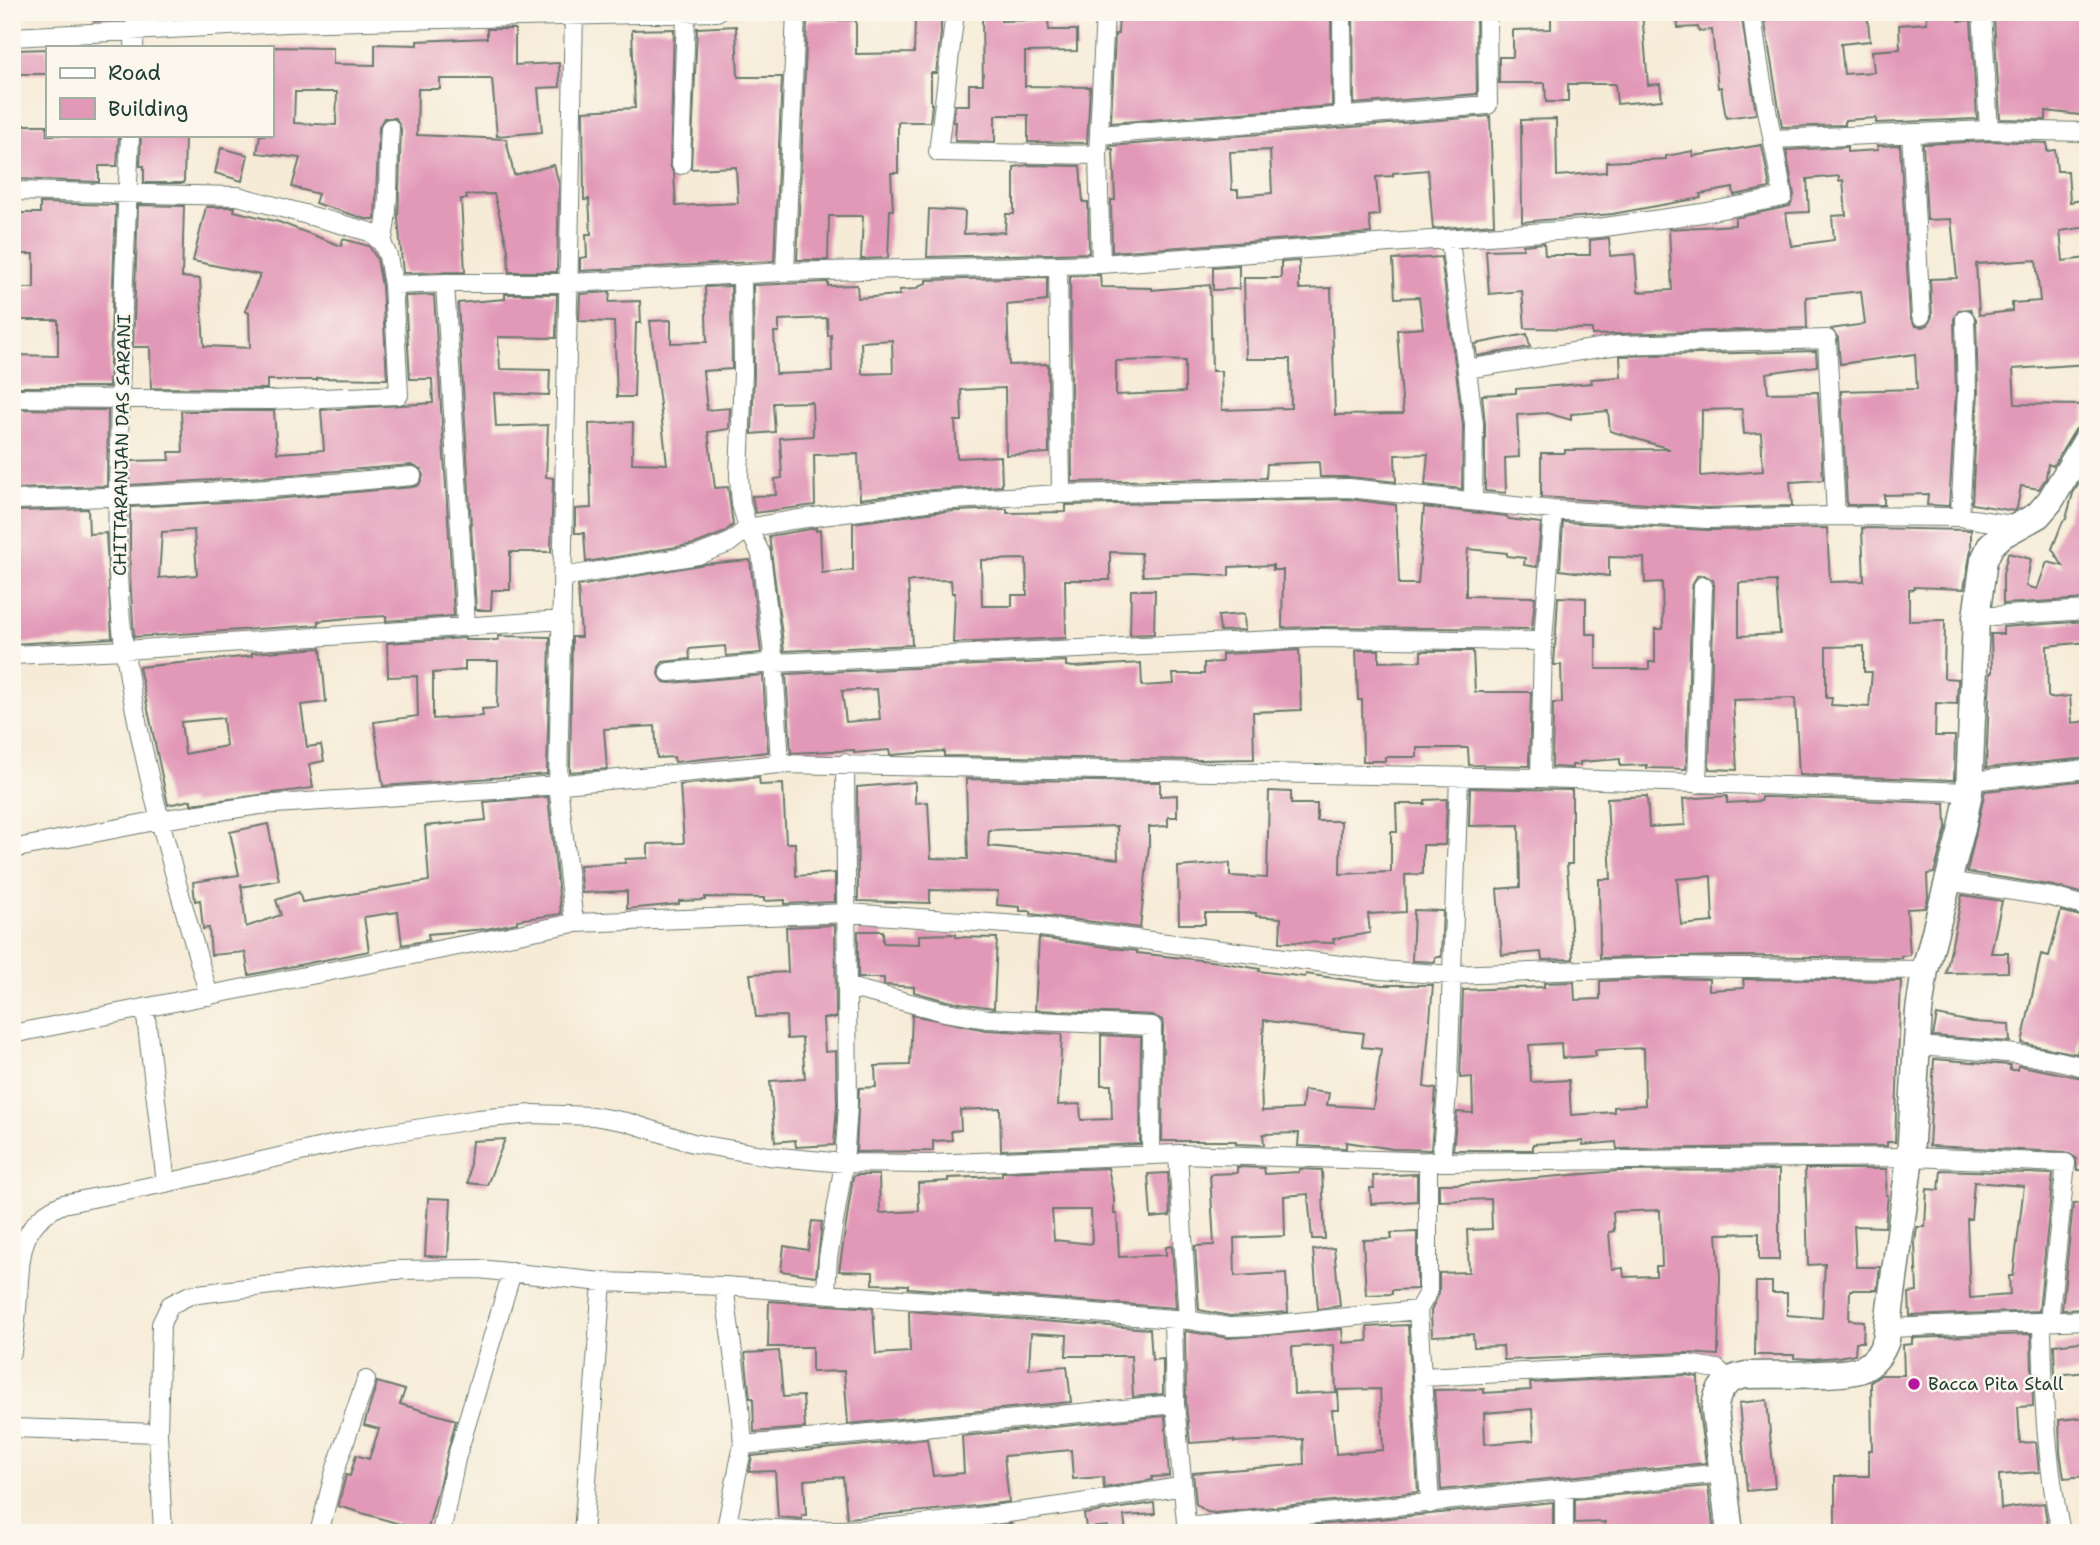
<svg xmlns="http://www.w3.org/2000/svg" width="2100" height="1545" font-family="'Shantell Sans',sans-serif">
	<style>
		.building { fill: #e299b8; fill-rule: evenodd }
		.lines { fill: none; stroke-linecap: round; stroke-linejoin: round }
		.street-casing { stroke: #6a7a6d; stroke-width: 20 }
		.secondary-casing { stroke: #6a7a6d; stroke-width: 29 }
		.street { stroke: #fff; stroke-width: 18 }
		.secondary { stroke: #fff; stroke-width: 26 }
		.poi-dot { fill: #b5179e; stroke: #fbf7ec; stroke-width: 2.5 }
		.labels { text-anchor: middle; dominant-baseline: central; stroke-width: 5; stroke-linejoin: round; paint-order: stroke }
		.street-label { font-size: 18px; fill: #1f3d34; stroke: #fbf7ec }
		.poi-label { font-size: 18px; fill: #1f3d34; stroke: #fbf7ec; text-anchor: start }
	</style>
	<rect width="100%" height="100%" fill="#fbf7ec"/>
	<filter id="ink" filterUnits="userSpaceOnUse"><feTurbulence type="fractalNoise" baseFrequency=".0143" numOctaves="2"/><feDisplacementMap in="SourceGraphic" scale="14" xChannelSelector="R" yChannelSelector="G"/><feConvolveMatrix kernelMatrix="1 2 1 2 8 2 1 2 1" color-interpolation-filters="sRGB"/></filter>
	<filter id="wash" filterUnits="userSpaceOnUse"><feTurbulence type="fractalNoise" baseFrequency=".00686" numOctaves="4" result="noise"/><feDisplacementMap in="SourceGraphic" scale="28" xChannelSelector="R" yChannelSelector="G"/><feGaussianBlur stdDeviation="1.57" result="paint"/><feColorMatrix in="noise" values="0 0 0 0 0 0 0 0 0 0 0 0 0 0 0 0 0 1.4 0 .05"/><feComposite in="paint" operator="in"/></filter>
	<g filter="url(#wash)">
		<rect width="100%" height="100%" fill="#f6ebd7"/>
		<g id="blocks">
			<path class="building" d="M94,12H121V20L94,21Z
				M1119,12H1331L1332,106L1111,123L1115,34H1118Z
				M1353,12H1476L1477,94L1354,104Z
				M1551,12H1642L1648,85L1660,84L1662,100L1617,104L1615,84H1568V102H1546L1545,83H1499V57H1513V30L1551,29Z
				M1677,12H1741L1756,114L1726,118L1721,87L1718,88L1712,30L1699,31L1698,27L1678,28Z
				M1763,12H1867L1870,41L1841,44L1844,74L1874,72L1872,51L1900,49L1899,25L1927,23L1926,12H1959V21L1971,20L1977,119L1876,123V118L1845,120V125L1782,127Z
				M2088,12V116L2046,111V120L2000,119L1994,19H1998V14Z
				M982,16L1001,17V21L1048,20L1049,30H1077V51L1025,52V86L1090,87L1087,143L1028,142V115H995V142L955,141L956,122H953L955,105H969V84H983Z
				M915,19L941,20V33L936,73H931V104H932L930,122H898V173H891L893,210H890L888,258L861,259L863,216H829L828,260H797L807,21L856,20V54L914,53Z
				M736,26L738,77H782L774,261L580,271V258L587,257L586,234H591L589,199L584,200L583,111L635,108L632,30L674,29L670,165L674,174L676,206L738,203L736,167L691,169L697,28Z
				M487,29H515V65L559,63L560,87L538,88L542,132L497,136L492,79H440V89H418L417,135L506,139L514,175L554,165L559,184L557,272H509L508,250L494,194L466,195L467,199H461L465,272L403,273L398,219L401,129L396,118H384L379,127L375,219H366L315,203L318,194L292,187L300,158L257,153L260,135H271V47L333,48V64L375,65V44L417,45V41L487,38ZM295,92H337L336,125L294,123Z
				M47,49V74H17L16,50Z
				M1490,116L1494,224L1433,229L1428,170L1393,173V176L1376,177L1379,215L1369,216L1371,233L1112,252L1111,200H1115L1113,149H1110V146ZM1270,150L1272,193L1238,196V190H1232L1230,152Z
				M1556,119L1557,176L1606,172V162L1666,159V156L1693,151V156L1762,145L1770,188L1734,195L1733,188L1700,194L1701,198L1612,214L1522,222L1521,120Z
				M12,125H47V135H119L117,166H99V182L12,179Z
				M141,135H185L184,183H144V166H140Z
				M1989,141L2047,143V151L2055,150L2057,171H2068L2070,202L2088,199V227L2060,231L2063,261L2088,258V364L2013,369L2015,404L2085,405V421L2075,430L2053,466L2048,464L2046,478L2039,489L2021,486L2017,508L2014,511L1972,504L1978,392L1976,319L1970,309L1959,310L1954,319L1956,392L1949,506L1927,505L1928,494L1884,495V505H1847L1841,391L1917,389L1915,354L1840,364L1838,338L1831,329L1865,324L1861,291L1806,297L1807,328L1592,335V329L1525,328L1522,291L1489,294L1486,250L1523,249V245L1544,243L1545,255H1590V240L1609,238L1610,256L1635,254L1638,292L1672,290L1669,229L1735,225V218L1790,206L1794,195L1786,150L1847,147V152L1878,150L1877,146L1900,145L1910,317L1915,326L1922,327L1928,325L1932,316L1930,279L1957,278L1951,219L1927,220L1923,144ZM1839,176V181L1843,180L1846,215L1832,216L1834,240L1791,246L1786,213L1809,212L1807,179ZM2036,260L2040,301L2012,303V311L1979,315L1976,264Z
				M221,148L248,155L242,181L215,173Z
				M1028,165L1080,166L1083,202H1088L1089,253L927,257L929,209L965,211L964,234L1005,232L1006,214H1014V167Z
				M40,203L116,205L109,387H12V355L58,356V320H13V288H34V254H17V213H40Z
				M138,205L184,206L182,277L200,279L204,346L250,348L249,313L245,311L260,275L193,261L206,207H235L234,211L279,222L341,246L343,239L369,246L377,259L382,286L387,379L317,378V380H267V389L151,388L150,347H133Z
				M1441,257L1463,425L1462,489L1425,485L1428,454L1395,455L1396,482L1350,477H1320L1319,462L1267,464L1266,478L1072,482L1070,276L1100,275L1101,287L1152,288V290L1210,285L1212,371H1221L1222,410L1291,408L1290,359H1246L1244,278H1281V262L1299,261V289L1331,288L1335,415L1403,414L1397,330L1423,328L1419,297L1395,298L1393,260ZM1158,360L1185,361V392L1116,395V361Z
				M1239,265V289L1213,290V267Z
				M1047,277V301L1007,305L1009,365L1048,364L1049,453L1006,455L1005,388L961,390L962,421H955L957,458L1001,456L1002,486L932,490L860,499L858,454L814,455L815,505L755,513L752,496L776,495L775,479L782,478L780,438L813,436L812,402L773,403L775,432L752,434L754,372L753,285L828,282V286L857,285L858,298L900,295L899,290L915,289L926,283V280ZM827,318L828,336L831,335L832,372L776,374L774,332H779V320ZM892,340L893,373L862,374L861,342Z
				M731,286L732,369L703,371L707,410L730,408L729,429L708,432L715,488L728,487L733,525L723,533L695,544L586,562L584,533H575V509L591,508L589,424L633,422L632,463L667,464L650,321L671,320V343L707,342L705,287Z
				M610,292L609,302L640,301L641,323H636L634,397H617L614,322L579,321L580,294Z
				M505,294H557L556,338L498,337L500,369L550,370L549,395L494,393L496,427L548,425L546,477L553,478L551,552H510V590H492L491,610H476L458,303L505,299Z
				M434,295L454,616L386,621V616L349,618L318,621L319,625L134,637L130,577V507L263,500L413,487L419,485L423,476L421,469L411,465L262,477L129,485L130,461L170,460L169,452H183L181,411H274L277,453L324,450L321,410L433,403L432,379H410L405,296ZM194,530L197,575L159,578L162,532Z
				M1527,334L1530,347L1477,356L1475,344Z
				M1816,351L1817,366L1766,373L1768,393L1818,392L1823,480L1790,482L1792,506L1708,508L1541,497V453H1565V450L1670,449L1610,431L1608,411L1571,414V420L1547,413L1517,415L1519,457L1505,458L1506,493L1485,491V424L1482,395L1516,393V389L1592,383L1591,379L1621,377L1620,356ZM1742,409L1744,434L1761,433L1763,471L1701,476L1702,410Z
				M12,409L108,410L107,486L12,489Z
				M2088,469V599L2003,604V574L2008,553L2031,559L2026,586L2037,589L2047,562L2063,566L2052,549L2063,521L2066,519L2073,493Z
				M1349,499L1396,505L1399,584H1418L1424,507L1506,516L1509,519L1541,523L1537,567L1524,565L1525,558L1507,556V553L1468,549L1466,570V596L1535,597L1532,629L1317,627L1282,628L1283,570H1273V565L1229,567V576L1195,574L1143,576L1141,553L1110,552V580H1065L1066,638L953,643L955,593H952L951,580L912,581L908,582L912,645L784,651L769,536L816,528V531L820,530L822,573L853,570V523L935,512L1002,509H1007V513L1066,512V505ZM1026,559L1027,595H1012V606H982L981,560Z
				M88,509L89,534L106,533L112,638L12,644V511Z
				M1563,522L1708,530L1827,528L1830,582L1864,581L1862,528L1971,530V550L1964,589L1914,587V589L1909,590V621L1945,620L1944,678L1958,679L1957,704L1936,703L1935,736H1955L1954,780L1799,775L1795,698L1733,700L1737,770L1709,769L1714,586L1713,580L1704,575L1697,576L1692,586L1686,769L1647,768V765L1620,766V759L1580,762V765H1572V768L1552,767L1553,703H1562L1561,665H1554L1558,597L1586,598V634H1596V669H1649V662H1655V629H1663L1662,582L1645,583L1644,558L1609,557V576L1560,570ZM1776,581L1780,634L1739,636V583ZM1864,646V672H1872L1869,707L1831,705L1832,698H1826V647Z
				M750,560L761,653L726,656L725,646L689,649L690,659L663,662L659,667L658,674L664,682L670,683L763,675L768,752L675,762L674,757L657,758L655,726L604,729L607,769L570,772L572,637H581L578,586L705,564Z
				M1131,590H1155L1154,634L1130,635Z
				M1244,614L1245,630L1220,631L1218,616Z
				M2088,621V642L2047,646L2048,696L2050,698L2070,696L2072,723L2088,721V758L1986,768L1990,673H1992L1991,634H2003V627Z
				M498,636L550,637L547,774L383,786L374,722L418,716L417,676L388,677L387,643L465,638V640H498ZM465,661H498L497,708L482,709L483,716L433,719V673L465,670Z
				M321,648L326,702L301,705L307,747L321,745L324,761L309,764L313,788L191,804V800L168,805L139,667L252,656V653ZM223,718L226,746L185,754L181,722Z
				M1299,650L1301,710L1253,712L1254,759L1200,760L944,756V751L890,755L889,750L854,753V750L791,753L786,674L1066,661V666L1074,667L1141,663L1142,686L1174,684L1173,674H1204V663L1222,662V654ZM877,689L880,719L846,722L842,691Z
				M1356,650H1379V662L1421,661V651H1473L1475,692H1531L1529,766L1469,765L1468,748H1417V757H1385V761H1363L1362,700H1358Z
				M759,777L760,785L783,784L786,843H795L796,876L835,873V902L785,904V900L764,901V898L705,897V900L679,901V904L627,909V891L582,893L579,865L625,863V859L648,858V844L684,843L680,785Z
				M966,779L1160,782V796L1177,795V817H1168V826L1149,827V846L1140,928L1031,914V911H1020V907L997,905L998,891L930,890V903L858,901L857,787L915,782V803L928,802L931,858L968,859ZM1117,826L1118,859L988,846L989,830Z
				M2088,780V895L2054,886L1967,872L1985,791Z
				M1470,788L1572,790V864H1567L1573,959L1542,960L1541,952L1502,955L1497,889L1520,887L1519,825L1469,826Z
				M1269,791L1291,792V804H1317V821H1341L1340,874L1391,872V832H1397L1396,804H1425V800L1447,799L1445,845H1423V874L1405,875L1406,912L1368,914L1370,933L1333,939L1334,943L1280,942L1281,918L1256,916V913H1205V924H1179L1178,867L1230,863V876L1267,878Z
				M1647,796L1649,827L1685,825L1683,799L1727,796V803L1761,801V797H1768L1945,803L1946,828L1934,873L1927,874L1928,898L1925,908L1907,909L1910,955L1901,956V958L1739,956L1600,958L1599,879H1611L1607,798ZM1711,876L1713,922L1681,925L1677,879Z
				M548,797L561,914L517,920V923L486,929L428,934L429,940L402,945L398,912L364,917L369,951L249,975L245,952L211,955L209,928L203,929L200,900L195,901L193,882L239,875L230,832L268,824L279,880L241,887V883L246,927L281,915L276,900L299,892L302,902L429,881L425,826L486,820L484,802Z
				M1962,895L2002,901L1991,953H2008V972L1946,973Z
				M1414,910L1443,911L1441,957H1435V962L1412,961Z
				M2061,911L2088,918V1015L2084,1014L2077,1054L2022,1043L2041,954L2049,956Z
				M835,925L836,1018H823L825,1052L836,1051L837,1106L834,1145L796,1147L795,1140L775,1142L770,1081L805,1079L802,1038L787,1039L786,1016L756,1017L750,974L788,972L786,927Z
				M858,931H883V943L919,944V935L956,934V937L997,938L994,1008L947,1001L914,992V987L884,985V978H858Z
				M1039,938L1137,951V953L1219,962L1260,969L1259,971L1305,977L1306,974L1381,985H1433L1424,1087L1436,1089L1431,1150L1393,1149L1346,1142V1148L1298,1146L1299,1133L1263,1134L1264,1145L1236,1144V1141H1162L1163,1026L1162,1020L1152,1015L1035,1010ZM1264,1020L1299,1026L1364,1033L1362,1047L1381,1049L1373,1108L1327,1105L1329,1093L1304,1090L1302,1109L1262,1111L1261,1081Z
				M1667,978L1709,979V990L1744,988L1743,979L1901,981L1895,1142H1887V1146L1617,1149L1616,1142L1583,1145V1141L1533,1144V1150H1453L1457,1112L1473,1113L1472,1077L1460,1078L1463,990L1544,987V983L1574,982L1575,1000L1600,999V981ZM1561,1043L1562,1058L1596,1056L1595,1050L1644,1048L1645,1105L1614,1107V1112L1571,1115L1569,1080L1531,1082L1529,1045Z
				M912,1015L986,1030L1062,1034L1058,1105L1080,1104L1081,1120L1112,1119L1111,1085H1101V1035L1141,1037L1140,1144L1001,1150L1000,1108L960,1110L961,1130L951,1131L952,1140L933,1141V1151L856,1152L859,1088L876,1087L875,1066L910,1065Z
				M1937,1015L1972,1022L2009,1024L2010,1042L1933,1036Z
				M1934,1059L2010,1065V1070H2017L2018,1066H2022L2088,1079V1170H2077L2076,1158L2066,1152L1929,1146Z
				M505,1139L487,1185L468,1183L472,1141Z
				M1237,1167L1264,1168L1265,1174L1299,1172V1169L1322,1170L1325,1239H1312L1308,1194L1284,1196L1285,1236L1234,1238L1235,1276L1286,1273L1288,1312L1230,1316L1199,1310L1195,1246L1214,1245L1210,1174L1237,1173Z
				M1108,1168L1114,1198V1214H1117L1119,1257L1166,1255V1247L1172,1246L1176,1308L908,1288V1285L873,1284V1272L839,1271L853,1177L856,1175H879L880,1213L919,1211L918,1183L948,1181V1178L1002,1176V1172ZM1052,1210H1091L1092,1244L1054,1240Z
				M1805,1169H1887L1886,1195H1888L1885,1227L1854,1226L1856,1267H1880L1877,1290H1850L1849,1320L1864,1321L1863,1342H1856L1855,1354L1838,1357L1812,1359L1794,1358V1355H1755L1756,1282H1772V1293H1787V1315L1822,1318L1825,1264L1808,1265Z
				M1779,1170V1260H1759V1233L1717,1234L1720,1276L1718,1355L1686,1353L1504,1360L1503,1346L1474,1347L1473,1334L1432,1336L1431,1311L1439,1293V1273L1469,1272L1467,1230L1492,1229L1491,1199L1439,1201V1184H1465L1618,1171ZM1660,1210L1662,1266H1656V1276L1624,1277L1623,1268L1612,1269L1609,1232L1614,1231L1613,1212Z
				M1941,1170L2053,1174L2039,1311L1910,1316L1909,1293L1917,1292L1915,1243L1917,1227H1925L1927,1189L1939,1190ZM1974,1182L2024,1186L2013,1276H2009L2010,1295L1970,1298L1967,1219H1971Z
				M1168,1173L1170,1216L1151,1218L1148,1174Z
				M1417,1174V1201L1371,1204L1370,1188H1374L1373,1176Z
				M428,1198L451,1199L448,1257L425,1256Z
				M2088,1203V1309L2062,1310L2073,1204Z
				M812,1221L822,1222L816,1276L781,1271L784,1246L808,1250Z
				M1417,1232V1289L1392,1290V1294L1366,1295L1363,1240L1392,1239L1391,1233Z
				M1334,1248L1340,1306L1318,1309L1313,1250Z
				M769,1301L873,1308L876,1354L910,1352L909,1311L1150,1329L1152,1360L1163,1359V1394L1133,1397L1131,1356H1066L1067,1335L1031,1333L1029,1369L1067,1366L1071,1402L848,1424L844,1371L812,1372V1347H768Z
				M1408,1325L1418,1492L1215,1513L1207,1512L1196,1504L1193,1473L1304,1464L1303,1439L1234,1442V1440L1190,1443L1186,1403L1185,1331L1229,1338L1342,1329L1343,1343L1368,1341L1367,1327ZM1334,1345L1336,1390L1380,1389L1383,1450L1336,1454L1332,1410H1339L1338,1392L1294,1394L1292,1347Z
				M2031,1334L2033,1406L2018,1407L2020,1443L2036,1442L2039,1472L1999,1475L2001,1509L2044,1503L2049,1533H1835V1476H1869V1450H1872L1871,1382L1881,1375H1904L1903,1345L1912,1344V1338Z
				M2088,1341V1372L2055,1375L2054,1345Z
				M779,1351L783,1397L803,1396L805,1428L754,1432L753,1398H750L745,1353Z
				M1686,1375L1698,1377L1699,1412L1706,1463L1441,1490L1434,1390L1484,1389V1393L1531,1390L1530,1383ZM1532,1409L1534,1440L1485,1444L1484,1413Z
				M377,1382L405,1390L400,1404L456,1420L427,1532L338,1506L346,1475L350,1476L356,1455L369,1459L379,1429L364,1425Z
				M1767,1400L1775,1488L1747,1491L1739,1403Z
				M1165,1416L1169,1476L1152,1477V1480L1104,1488L1103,1477L1073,1479L1071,1450L1004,1456L1009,1502L958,1508L847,1518L843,1477L804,1480L806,1515H802V1519L778,1517L775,1471L749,1472L752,1456L927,1439L933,1476L964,1473L962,1436Z
				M2088,1417V1476L2064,1478L2060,1452L2059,1420Z
				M1708,1486L1714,1533H1605V1522L1575,1523V1499Z
				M1553,1502V1533H1308V1526Z
				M1154,1503L1155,1514L1124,1516L1126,1533H1109L1108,1526L1086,1528L1084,1514Z
				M1011,1524L1012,1533H947L962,1531Z"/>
		</g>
	</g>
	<g filter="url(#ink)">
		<use href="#blocks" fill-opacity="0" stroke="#6a7a6d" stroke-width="2"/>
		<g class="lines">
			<defs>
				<path id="street" d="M955,12L938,152L1098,155
					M1342,12L1343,116
					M1982,12L1989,130
					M12,37L287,23L717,12
					M134,47L136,12
					M1911,133L1921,316
					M130,135C126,240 120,346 119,452C117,518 115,587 125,652C142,769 177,883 209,996
					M1099,135L1488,105L1487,12
					M1774,139L1989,130L2088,132
					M681,165L686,13
					M12,191L238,196L370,232L382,243L388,256L393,285L399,395L270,400L12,398
					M1450,241L1474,424L1473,501
					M382,243C391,205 387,166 390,128
					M1101,264L1098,155L1105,12
					M1058,265L1061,494
					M785,272L796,12
					M742,274L743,372L739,476L741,504L748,528L761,554L774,663L780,764
					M445,283L466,625
					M393,285L445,283H570L785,272L1101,264L1598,228L1702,213L1783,197C1773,135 1758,75 1752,12
					M1467,369L1618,345L1827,339L1836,516
					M12,500C146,497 279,489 412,476
					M1960,517L1967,392L1965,319
					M562,577L698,555L729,543L748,528L792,520L934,501L1061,494L1349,488L1553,510L1708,519L1836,516L1960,517L2018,526
					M1976,617L2088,610
					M12,655L125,650L561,620
					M669,672L774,663L1317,638L1543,641
					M1540,778L1543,641L1553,510
					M1970,781L2088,769
					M1697,784L1703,586
					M12,849L160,820L259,805L510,789L780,764L1540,778L1969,792
					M1947,881L2052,897L2088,907
					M574,923L558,785L574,12
					M848,987L945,1012L988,1019L1152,1026L1151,1155
					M145,1009L166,1183
					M12,1034L574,923L848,913L1033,926L1380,970L1452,975L1667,967L1925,970
					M1916,1046C1974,1050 2031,1052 2088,1068
					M1178,1154L1188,1320
					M1428,1161V1292L1418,1310L1422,1377L1687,1364L1717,1369L1730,1380
					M1441,1162L1448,1082L1459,777
					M724,1286L740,1406L743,1445L725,1533
					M826,1293L828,1258L844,1163L848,1106L845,763
					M1173,1319L1175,1404L1187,1533
					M2042,1322C2043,1396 2046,1460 2061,1533
					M1889,1328L2088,1320
					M12,1351C15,1332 17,1314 18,1296C21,1254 19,1223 63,1204L166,1183L366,1137L478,1119L532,1114L593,1116L627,1122L693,1143L768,1156L844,1163L930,1164L1178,1154L1441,1162L1910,1157L2066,1163L2049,1322
					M1422,1377L1430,1504
					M12,1428L158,1433
					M743,1445L1175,1404
					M1564,1490V1533
					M728,1524C816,1537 905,1528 993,1515C1057,1507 1120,1497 1183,1486
					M1186,1527L1723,1473
					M163,1533L158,1433L161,1324L170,1305L190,1295L394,1270L479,1269L602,1282L724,1286L1188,1320L1229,1327L1258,1326L1418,1310
					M319,1533L335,1471L366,1380
					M441,1533L456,1459L512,1272
					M583,1533L602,1282"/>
				<path id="secondary" d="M1730,1533L1715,1410C1716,1390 1726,1378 1746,1375C1771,1374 1843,1377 1862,1369C1875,1363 1882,1352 1886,1340L1910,1157L1919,1011L1925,970L1962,828L1969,792L1976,617L1984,560L1991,545L2002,535L2038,515L2050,501L2088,438"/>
			</defs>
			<use href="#street" class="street-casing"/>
			<use href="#secondary" class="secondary-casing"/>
			<use href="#street" class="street"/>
			<use href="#secondary" class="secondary"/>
		</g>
	</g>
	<circle class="poi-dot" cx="1914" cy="1384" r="7"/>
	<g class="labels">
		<g class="street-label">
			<text transform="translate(122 445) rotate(-89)">CHITTARANJAN DAS SARANI</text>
		</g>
		<g class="poi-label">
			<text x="1928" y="1384">Bacca Pita Stall</text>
		</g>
	</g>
	<rect width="2100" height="1545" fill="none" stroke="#fbf7ec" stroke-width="42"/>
	<rect x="46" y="46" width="228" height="91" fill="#fbf7ec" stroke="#a3ada2" stroke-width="2"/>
	<rect x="60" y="68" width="35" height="10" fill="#ffffff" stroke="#a3ada2" stroke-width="2"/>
	<text x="108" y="80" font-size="21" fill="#1f3d34">Road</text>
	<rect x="60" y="98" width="35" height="21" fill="#e299b8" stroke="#a3ada2" stroke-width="2"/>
	<text x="108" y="116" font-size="21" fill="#1f3d34">Building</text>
</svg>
